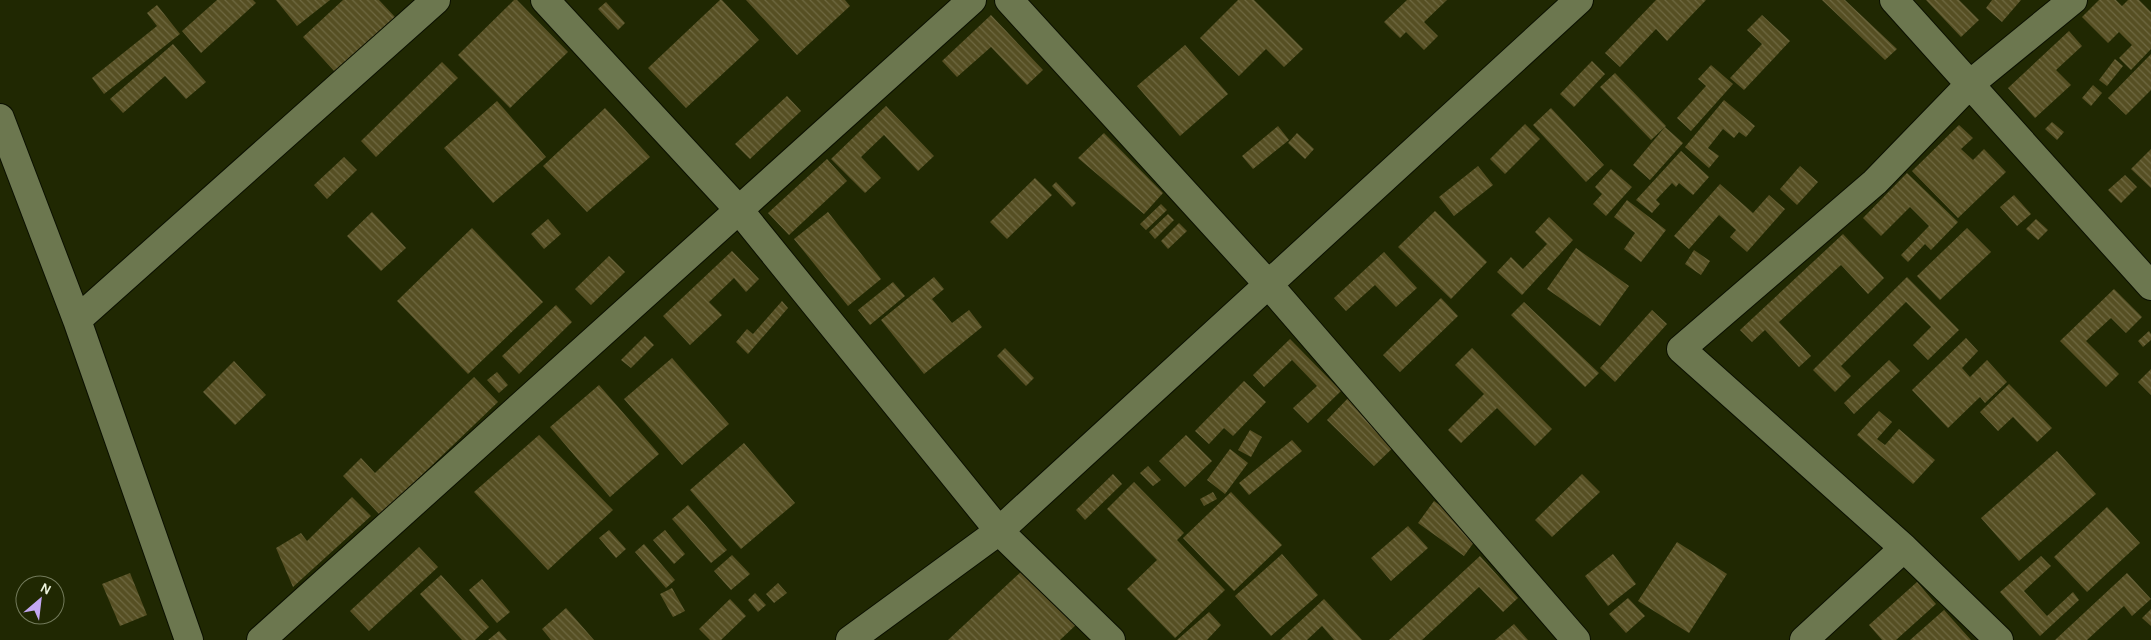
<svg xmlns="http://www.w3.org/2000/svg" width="2151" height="640" font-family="Karla,sans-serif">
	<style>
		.building { fill: url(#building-back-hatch) }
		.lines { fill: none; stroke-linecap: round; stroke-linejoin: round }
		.minor-casing { stroke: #0b1000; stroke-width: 30 }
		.minor { stroke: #6c774f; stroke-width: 28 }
	</style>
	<defs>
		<pattern id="building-back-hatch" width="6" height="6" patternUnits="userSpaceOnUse" patternTransform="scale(1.25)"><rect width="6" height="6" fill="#564f23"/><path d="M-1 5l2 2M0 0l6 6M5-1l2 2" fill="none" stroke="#6f6942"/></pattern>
	</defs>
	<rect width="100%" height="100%" fill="#202802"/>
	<path class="building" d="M217,0H253L256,3L201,53L182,31Z
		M276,0H330L297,26Z
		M343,0H379L395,17L335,72L303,37Z
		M514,0H517L568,52L510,108L458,55Z
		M720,0H722L759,40L686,108L648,68Z
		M746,0H845L850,6L797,55Z
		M1238,0H1254L1303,49L1284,67L1266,49L1239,76L1200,38Z
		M1407,0H1447L1424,22L1438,36L1424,50L1406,32L1400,38L1384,22Z
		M1656,0H1706L1667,41L1656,29L1620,67L1605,53Z
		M1822,0H1845L1897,49L1885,60Z
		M1926,0H1959L1979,20L1961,37Z
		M1992,0H2021L2002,22L1986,8Z
		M2099,0H2116L2122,6L2128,0H2139L2151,12V49L2131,70L2119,58L2132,45L2119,32L2108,43L2082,17Z
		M606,2L625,23L618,30L598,9Z
		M157,5L180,34L104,94L92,78L157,26L147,13Z
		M991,15L1043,70L1027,85L991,47L957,77L942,61Z
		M1762,15L1790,41L1744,90L1730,78L1762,44L1747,30Z
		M2069,31L2082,46L2056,70L2071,85L2035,118L2008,88Z
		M173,44L206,82L186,99L165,76L123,113L110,99Z
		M1185,45L1228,94L1180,136L1137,86Z
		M2151,54V90L2126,115L2108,98Z
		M2115,59L2123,66L2107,86L2099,80Z
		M1592,61L1605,74L1574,107L1560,94Z
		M442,62L458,78L376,157L361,141Z
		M1711,65L1733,84L1691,131L1677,118L1706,86L1698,79Z
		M1615,73L1666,126L1651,140L1600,87Z
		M2093,85L2102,93L2091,106L2082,98Z
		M787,96L801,111L750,159L735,144Z
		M1724,100L1755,126L1746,137L1739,132L1734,138L1723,129L1708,148L1719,156L1709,168L1685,147Z
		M497,101L546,157L493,203L444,148Z
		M886,106L934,156L918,171L884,135L861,157L881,178L865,193L831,159Z
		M605,108L650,157L587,212L543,166Z
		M1551,108L1604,165L1586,182L1533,125Z
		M2052,122L2064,132L2057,140L2045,129Z
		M1525,124L1540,139L1505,174L1490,159Z
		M1959,125L1973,138L1961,149L1973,160L1984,149L2006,172L1958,218L1912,171Z
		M1278,126L1289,140L1253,169L1242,156Z
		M1665,127L1683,143L1650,180L1633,165Z
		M1104,133L1163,193L1144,214L1078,158Z
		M1297,133L1314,149L1305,159L1288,143Z
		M2151,149V188L2131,169Z
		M1681,151L1709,177L1693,195L1679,183L1676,187L1672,183L1656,200L1660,204L1652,213L1636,200Z
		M344,157L357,170L327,199L314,185Z
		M827,159L847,181L789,235L768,213Z
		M1478,166L1493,185L1454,216L1439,197Z
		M1800,166L1818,182L1797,205L1780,189Z
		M1611,169L1632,187L1606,216L1593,204L1602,194L1595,187Z
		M1907,173L1958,222L1931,250L1925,244L1908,262L1901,255L1929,226L1910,207L1881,236L1863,218Z
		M2125,175L2137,187L2121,203L2108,190Z
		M1035,178L1052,195L1007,239L990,222Z
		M1056,182L1076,203L1072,207L1052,186Z
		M1720,184L1753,213L1769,195L1785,209L1747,252L1730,237L1736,230L1719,215L1689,249L1674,236Z
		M2014,195L2031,214L2017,226L2000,207Z
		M1627,200L1666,230L1641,262L1624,249L1635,233L1614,217Z
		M1161,204L1167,210L1146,230L1140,224Z
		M1435,211L1487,262L1451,299L1398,247Z
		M372,212L406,248L381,271L347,236Z
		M828,212L881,279L848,306L794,239Z
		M1168,214L1174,220L1155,239L1149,232Z
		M1549,217L1573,240L1522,295L1497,272L1511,257L1523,269L1547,244L1535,232Z
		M548,219L561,234L544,249L531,234Z
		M2036,219L2048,230L2038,240L2026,229Z
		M1179,223L1187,231L1168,249L1161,241Z
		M472,228L543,302L468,374L397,301Z
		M1967,228L1991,252L1940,300L1917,276Z
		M1843,234L1884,278L1868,294L1841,265L1779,322L1811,356L1799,367L1765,330L1752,342L1740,330Z
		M1576,248L1629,286L1600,326L1547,289Z
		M1694,250L1710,261L1701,275L1685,264Z
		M732,251L759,279L746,292L734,278L709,302L722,315L690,345L663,316Z
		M1384,252L1417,288L1396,307L1375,285L1346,311L1334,298Z
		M609,256L625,272L591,305L575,289Z
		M934,277L944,289L932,299L952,323L969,310L982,327L924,374L881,320Z
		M1907,277L1959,330L1928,360L1913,345L1931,327L1906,302L1841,366L1851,376L1835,392L1813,370Z
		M893,282L905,296L870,325L858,310Z
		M2114,289L2142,317L2126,333L2111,318L2086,341L2119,374L2106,387L2060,341Z
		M1441,298L1458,316L1400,372L1383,355Z
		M782,301L788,308L748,354L736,342L747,329L753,334Z
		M1524,302L1599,373L1585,387L1511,315Z
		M556,305L572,322L519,374L502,356Z
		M1652,310L1667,324L1615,382L1600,368Z
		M2149,331L2151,334V340L2143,347L2138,341Z
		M645,336L654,345L631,368L621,360Z
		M1966,338L1978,351L1962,368L1970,377L1987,360L2007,382L1985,403L1980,397L1948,428L1912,390Z
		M1290,339L1341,391L1308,423L1293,408L1317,386L1292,360L1264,387L1253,375Z
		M1005,348L1034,378L1026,386L997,356Z
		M1472,348L1552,429L1535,446L1497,408L1461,443L1448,430L1484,394L1455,365Z
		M672,358L729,424L682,465L624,399Z
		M1889,360L1900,371L1854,414L1844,403Z
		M234,361L266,395L235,425L203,392Z
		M2151,369V395L2138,382Z
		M497,372L508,385L499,393L487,380Z
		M474,377L498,402L380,515L343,476L361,458L375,473Z
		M1244,381L1266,402L1233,436L1224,428L1209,444L1195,431Z
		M2009,384L2052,428L2037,442L2013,417L1998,431L1980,412Z
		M599,385L659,454L610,497L550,427Z
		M1352,394L1400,441L1374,466L1327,420Z
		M1879,411L1892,422L1877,439L1885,445L1899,429L1935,460L1913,484L1857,435Z
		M1250,430L1262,437L1251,457L1238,450Z
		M539,435L613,510L548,570L474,492Z
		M1186,435L1212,461L1185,487L1159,461Z
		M1292,440L1302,451L1249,495L1239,483Z
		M744,443L795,503L741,549L690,490Z
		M1230,449L1248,463L1225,494L1207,480Z
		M2057,451L2096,494L2019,561L1981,518Z
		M1148,466L1161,480L1153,486L1140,473Z
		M1113,474L1122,484L1085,520L1076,510Z
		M1582,474L1600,492L1552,537L1535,520Z
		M1134,482L1184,533L1177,540L1225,590L1175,638L1127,589L1157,560L1107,509Z
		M1213,492L1217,499L1204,506L1200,499Z
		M1231,492L1282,545L1234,591L1183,538Z
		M352,497L371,516L293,587L276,548L301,533L307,541Z
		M1434,501L1480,534L1464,556L1418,523Z
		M688,505L727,550L711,563L672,519Z
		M2107,507L2140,543L2087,592L2054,557Z
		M1408,526L1428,548L1391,581L1371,558Z
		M609,530L626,549L616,558L599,538Z
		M665,530L685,554L674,564L653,540Z
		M1677,542L1727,574L1689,633L1638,601Z
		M644,544L675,580L666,588L635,552Z
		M419,547L438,567L369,631L350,611Z
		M1282,554L1318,595L1271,636L1235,596Z
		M1613,554L1636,584L1608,606L1585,576Z
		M732,555L750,574L731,590L714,571Z
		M1480,556L1518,598L1503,612L1479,587L1422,640H1389Z
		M2041,556L2051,566L2024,591L2047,616L2073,592L2079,600L2040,636L2000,592Z
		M1024,569L1078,623L1060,640H948Z
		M130,573L147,615L120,626L102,584Z
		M2127,573L2151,599L2132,616L2124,606L2087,640H2055Z
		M441,575L489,627L475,640H462L420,594Z
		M482,579L510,612L497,623L469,590Z
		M1917,582L1936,604L1896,640H1882L1869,625Z
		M778,583L787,593L774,603L766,594Z
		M672,588L685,611L673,617L660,594Z
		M755,593L766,605L758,612L748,600Z
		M1628,598L1645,616L1626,633L1609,614Z
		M730,599L746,616L721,640H710L699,629Z
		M1324,599L1362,640H1334L1322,626L1307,640H1280Z
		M566,608L594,640H551L542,629Z
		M2151,609V626L2142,618Z
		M1944,610L1971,640H1910Z
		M1209,612L1221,625L1207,640H1177Z
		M1514,624L1528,640H1495Z
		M499,631L507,640H488Z"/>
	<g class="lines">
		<defs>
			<path id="minor" d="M545,0L739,210L999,531L1111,640
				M1009,0L1268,284L1576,640
				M1894,0L2151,286
				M0,118L77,320L189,640
				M77,320L436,0
				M261,640L972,0
				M850,640L999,531L1579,0
				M1804,640L1904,548
				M1999,640L1904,548L1681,349L1875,182L1970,84L2073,0"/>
		</defs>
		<use href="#minor" class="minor-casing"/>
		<use href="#minor" class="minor"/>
	</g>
	<g transform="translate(40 600) rotate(28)"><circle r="24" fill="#202802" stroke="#727a5a"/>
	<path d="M0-4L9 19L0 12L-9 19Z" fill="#c3a7f2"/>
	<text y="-8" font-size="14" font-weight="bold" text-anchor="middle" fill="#edf4de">N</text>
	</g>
</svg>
